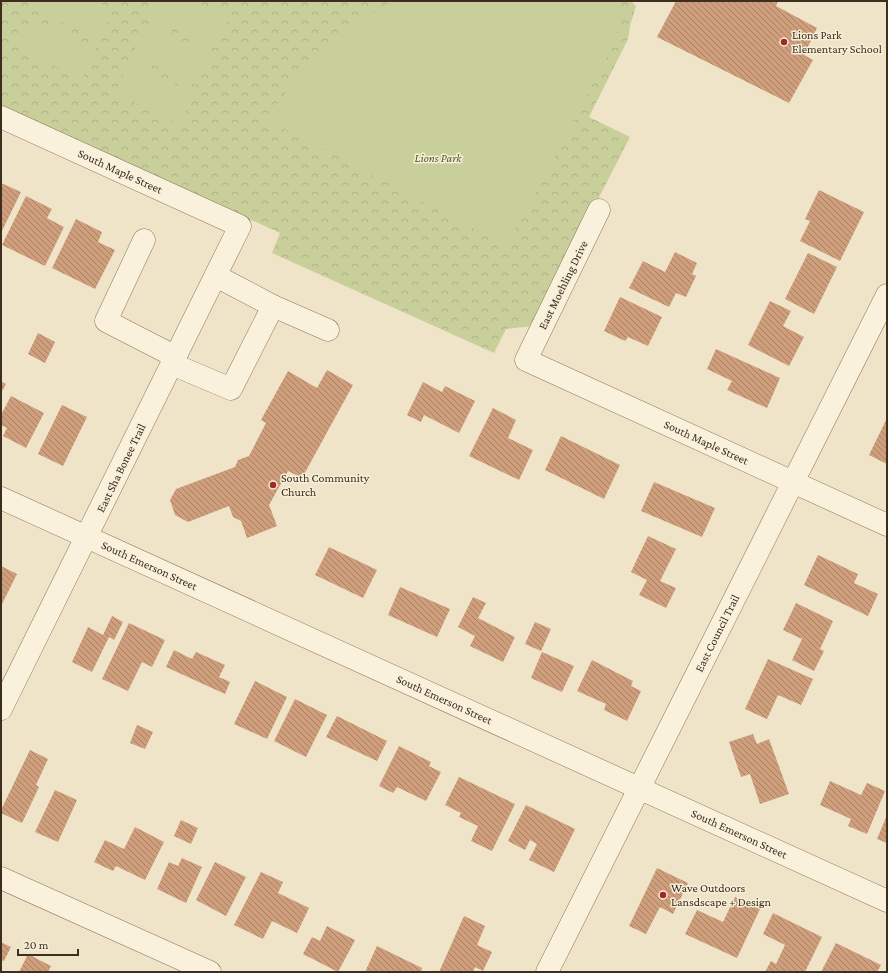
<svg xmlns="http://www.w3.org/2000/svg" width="888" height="973" font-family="'Crimson Pro',serif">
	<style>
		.park { fill: url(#park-crowns) }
		.pitch { fill: #c9cf9b }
		.building { fill: url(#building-back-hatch) }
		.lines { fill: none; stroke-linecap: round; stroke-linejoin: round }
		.minor-casing { stroke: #8d765c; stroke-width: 23 }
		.minor { stroke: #faf1dc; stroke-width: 22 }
		.poi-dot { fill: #9e2a2b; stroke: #f7eed8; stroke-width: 1.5 }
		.labels { text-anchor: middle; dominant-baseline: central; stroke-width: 3; stroke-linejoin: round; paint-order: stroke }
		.poi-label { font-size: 12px; fill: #3d2e20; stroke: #f7eed8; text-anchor: start }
		.park-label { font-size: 12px; font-style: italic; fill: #4d5a26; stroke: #f7eed8 }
		.street-label { font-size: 12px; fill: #3d2e20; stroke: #f7eed8 }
	</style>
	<defs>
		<pattern id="park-crowns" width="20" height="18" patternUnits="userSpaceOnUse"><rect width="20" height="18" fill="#c9cf9b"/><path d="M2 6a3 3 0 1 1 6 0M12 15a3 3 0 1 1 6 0" fill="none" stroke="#aeb285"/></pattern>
		<pattern id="building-back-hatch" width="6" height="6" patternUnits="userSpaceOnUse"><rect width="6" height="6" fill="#cf9f7d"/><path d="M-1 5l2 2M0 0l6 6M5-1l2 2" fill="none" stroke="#a98266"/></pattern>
	</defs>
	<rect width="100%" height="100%" fill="#f0e4c8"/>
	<path class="park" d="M1,1H631L636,6L630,26L628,39L589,117L630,137L533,326L506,329L494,353L272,253L280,233L1,107Z"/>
	<path class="pitch" d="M39,1H94L113,10L100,40L35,10Z
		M157,1H194L229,17L215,47L150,18Z
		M393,1H620L617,38L507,246L266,119C274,108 282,97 290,87C313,59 361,17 393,1Z
		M31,18L96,48L82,79L17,48Z
		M146,25L211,55L197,85L132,55Z
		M129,63L194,93L180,124L115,93Z"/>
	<path class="building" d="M676,1H778L776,6L817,28L804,55L813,60L789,103L657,37Z
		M1,183L21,192L1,233Z
		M819,190L864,212L840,261L800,241L810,221L805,219Z
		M26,196L52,209L47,218L64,227L45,266L2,245Z
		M76,219L102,232L98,242L115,250L95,289L52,268Z
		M675,252L697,263L692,274L696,276L686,297L676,293L669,307L629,288L643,261L665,272Z
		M808,253L837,267L814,314L785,299Z
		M620,297L662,317L648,346L628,337L625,341L604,331Z
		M770,301L791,311L783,326L804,337L789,366L748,345Z
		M38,333L55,342L45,363L28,354Z
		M716,349L780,378L767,408L727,390L732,381L707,369Z
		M327,370L353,385L302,478L288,471L269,505L277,526L247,538L241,521L233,517L229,506L188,522L175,515L170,500L176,489L235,467L238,460L249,456L266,423L261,420L288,371L317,388Z
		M1,381L6,384L1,393Z
		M423,382L442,392L445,386L475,401L459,433L424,415L421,422L407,415Z
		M11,396L44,413L26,448L3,436L7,428L1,425V415Z
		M62,405L87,417L63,466L38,454Z
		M493,408L516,420L508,438L533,450L519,480L469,456Z
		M887,418V464L869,455Z
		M561,436L620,465L604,499L545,470Z
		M654,482L715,508L702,537L641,511Z
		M648,536L676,549L660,581L676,588L666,608L639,595L647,580L631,572Z
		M329,547L377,570L363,598L315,575Z
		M818,555L858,574L854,583L878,594L868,616L804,585Z
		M1,566L17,574L1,606Z
		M400,587L450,609L437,637L388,615Z
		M473,597L486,603L478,618L515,637L503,662L470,646L475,636L458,627Z
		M796,603L833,621L820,649L824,651L814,671L792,660L802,639L783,630Z
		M112,616L123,622L114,640L109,637L92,672L72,662L88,627L103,635Z
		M535,622L551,629L541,651L525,644Z
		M129,623L165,640L152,667L142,662L128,691L102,679Z
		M174,650L192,659L196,652L225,665L219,677L230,682L225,694L166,667Z
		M542,652L574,666L562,692L531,678Z
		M768,659L813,679L801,705L778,695L767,719L745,709Z
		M592,660L633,681L631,686L641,691L627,721L604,710L606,704L577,691Z
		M255,681L287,697L267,739L234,724Z
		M295,699L327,715L306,757L274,741Z
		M337,716L387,741L377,761L326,737Z
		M137,725L153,732L145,749L130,743Z
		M753,734L757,744L769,739L789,794L760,804L750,774L741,777L729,742Z
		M399,746L431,762L429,766L441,772L426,801L397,787L393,793L379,786Z
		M30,750L48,759L36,785L39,787L22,823L1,813V810Z
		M459,777L515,804L492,851L471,841L478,826L459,817L461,813L445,805Z
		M830,781L861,795L867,783L885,791L867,834L848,826L851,819L820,805Z
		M55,790L77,800L58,842L35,832Z
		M526,805L575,829L554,872L529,860L537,844L530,840L525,850L508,841Z
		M887,815V843L877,839Z
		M181,820L198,828L191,844L174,836Z
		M135,827L164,842L145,880L116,866L113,871L94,862L105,840L124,849Z
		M182,858L202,867L186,903L157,889L169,862L178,866Z
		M215,862L246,877L226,916L196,900Z
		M657,868L688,883L673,914L660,907L646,934L629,926Z
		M261,872L283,882L278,893L309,908L297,933L272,921L263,939L234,925Z
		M735,897L760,909L737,958L685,934L697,910L723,922Z
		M773,913L822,937L805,972H765L771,961L776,964L785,945L763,934Z
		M464,916L485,926L477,945L492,952L483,971L475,967L473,972H439Z
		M327,926L355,940L338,972L303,954L312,937L320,941Z
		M1,942L11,947L4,961L1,960Z
		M836,943L881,965L877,972H821Z
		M377,946L422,968L421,972H365Z
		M28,954L51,966L48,972H19Z"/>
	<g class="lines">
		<defs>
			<g id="minor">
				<path id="s1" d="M1,117L240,226L1,709"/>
				<path id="s2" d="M599,210L526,360L887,525"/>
				<path d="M144,240L106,321L176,357"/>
				<path d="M216,276L273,306"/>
				<path d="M172,364L231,389L273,306L328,330"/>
				<path id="s3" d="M1,498L887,901"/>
				<path d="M1,878L210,972"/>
				<path id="s4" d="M547,972L887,295"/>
			</g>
		</defs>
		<use href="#minor" class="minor-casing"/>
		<use href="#minor" class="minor"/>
	</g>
	<g class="poi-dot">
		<circle cx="784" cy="42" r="4"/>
		<circle cx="273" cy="485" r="4"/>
		<circle cx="663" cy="895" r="4"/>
	</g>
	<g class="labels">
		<g class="poi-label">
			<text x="792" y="35">Lions Park<tspan x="792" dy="14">Elementary School</tspan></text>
			<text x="281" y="478">South Community<tspan x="281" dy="14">Church</tspan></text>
			<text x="671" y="888">Wave Outdoors<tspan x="671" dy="14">Lansdscape + Design</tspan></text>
		</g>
		<g class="park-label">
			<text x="438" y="158">Lions Park</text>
		</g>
		<g class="street-label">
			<text stroke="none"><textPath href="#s1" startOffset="131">South Maple Street</textPath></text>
			<text transform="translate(563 285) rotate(-64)">East Moehling Drive</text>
			<text stroke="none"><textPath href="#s2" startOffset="365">South Maple Street</textPath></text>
			<text transform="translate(121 468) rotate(-64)">East Sha Bonee Trail</text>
			<text stroke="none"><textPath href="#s3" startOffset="163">South Emerson Street</textPath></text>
			<text stroke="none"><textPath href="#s4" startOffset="379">East Council Trail</textPath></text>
			<text stroke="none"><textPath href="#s3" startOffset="487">South Emerson Street</textPath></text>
			<text stroke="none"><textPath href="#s3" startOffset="811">South Emerson Street</textPath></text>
		</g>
	</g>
	<rect width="888" height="973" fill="none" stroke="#3d2e20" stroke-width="4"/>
	<path d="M18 949v6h60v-6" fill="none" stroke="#3d2e20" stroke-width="2"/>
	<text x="24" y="949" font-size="12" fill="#3d2e20" stroke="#f7eed8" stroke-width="3" paint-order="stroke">20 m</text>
</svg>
